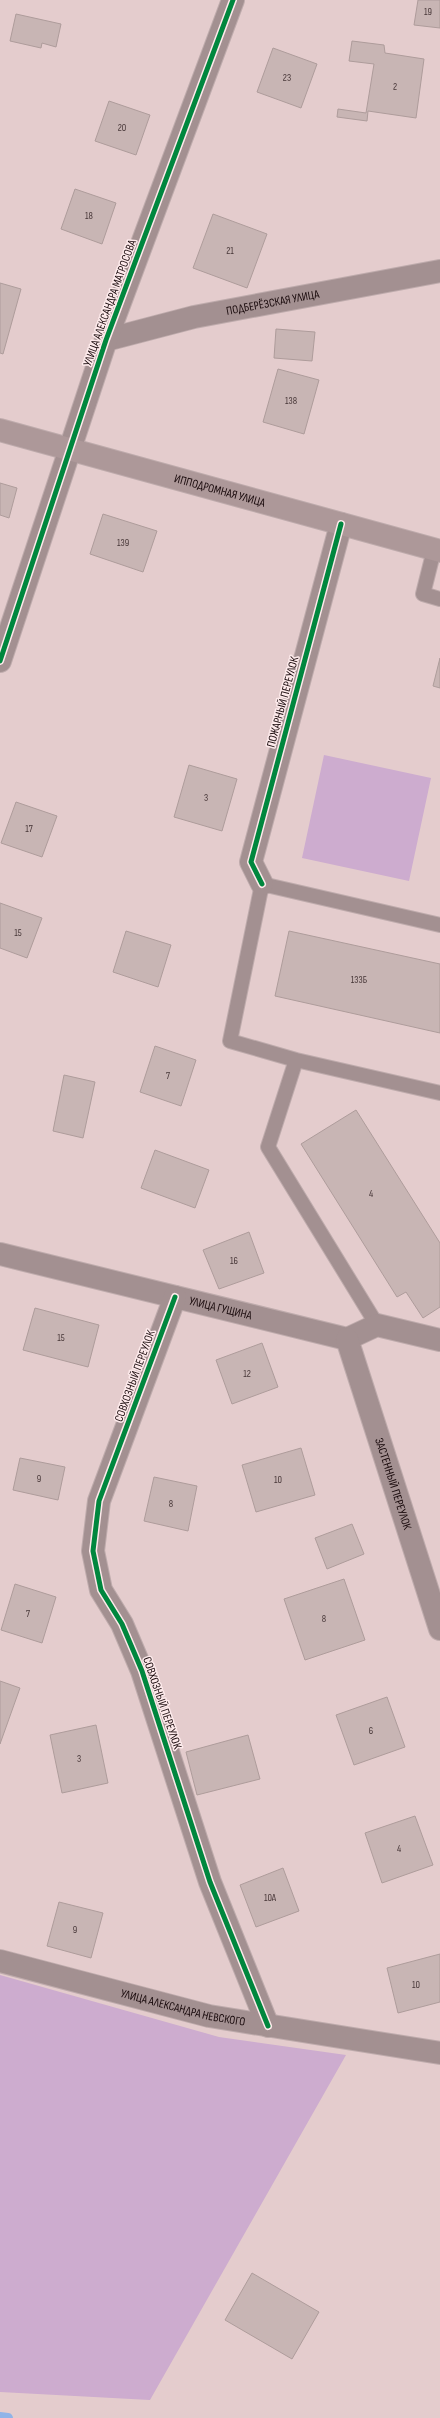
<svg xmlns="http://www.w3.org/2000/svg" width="440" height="2418" font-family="'Sofia Sans Condensed',sans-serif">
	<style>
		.green { fill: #cdaccf }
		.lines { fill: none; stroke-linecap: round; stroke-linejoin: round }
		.stream { stroke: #90b4e8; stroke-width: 10 }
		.building { fill: #c8b5b4; stroke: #ae9c9b }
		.service-casing { stroke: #beabac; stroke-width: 16 }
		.minor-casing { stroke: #beabac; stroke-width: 24 }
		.secondary-casing { stroke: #beabac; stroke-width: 24 }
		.service { stroke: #a39091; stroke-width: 14 }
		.minor { stroke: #a39091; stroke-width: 22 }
		.secondary { stroke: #ad9899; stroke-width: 22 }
		.cycleway-casing { stroke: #fdeaeb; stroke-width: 8 }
		.cycleway { stroke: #00873e; stroke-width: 5 }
		.labels { text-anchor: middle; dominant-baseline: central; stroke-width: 3; stroke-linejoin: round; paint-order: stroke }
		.number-label { font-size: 10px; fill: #463637 }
		.street-label { font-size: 12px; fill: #18090b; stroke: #fdeaeb }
	</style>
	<rect width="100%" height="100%" fill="#e4cccd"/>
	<path class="green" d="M324,755L431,778L409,881L302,858Z
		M0,1975L219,2037L346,2055L150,2400L0,2392Z"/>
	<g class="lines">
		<path class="stream" d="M0,2417L8,2418"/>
	</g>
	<path class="building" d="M418,0H440V28L414,25Z
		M16,14L61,24L56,47L42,43L41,48L10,41Z
		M352,41L384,45L385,53L424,59L416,118L368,111L367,121L337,117L338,109L366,113L374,64L349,61Z
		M273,48L317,64L301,108L257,92Z
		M109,101L150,115L136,155L95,141Z
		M75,189L116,203L102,244L61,229Z
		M213,214L267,234L247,288L193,268Z
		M0,283L21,289L3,354L0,353Z
		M276,329L315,332L312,361L274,358Z
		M278,369L319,380L304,434L263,422Z
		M0,483L17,488L9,518L0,515Z
		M103,514L157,531L143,572L90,554Z
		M440,658V688L433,686Z
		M189,765L237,779L222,831L174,817Z
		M16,802L57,816L42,857L1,843Z
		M0,903L42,918L27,958L0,948Z
		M126,931L171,945L158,987L113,972Z
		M289,931L440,964V1033L275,996Z
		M155,1046L196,1060L181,1106L140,1092Z
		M64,1075L95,1082L83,1138L53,1131Z
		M356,1110L440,1243V1307L423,1318L406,1292L397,1297L301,1144Z
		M155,1150L209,1170L195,1208L141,1188Z
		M249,1232L264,1273L219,1289L203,1250Z
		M35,1308L99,1325L88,1367L23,1350Z
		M262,1343L278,1387L232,1404L216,1360Z
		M301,1448L315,1495L256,1512L242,1465Z
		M20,1458L65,1467L58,1500L13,1490Z
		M154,1477L197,1486L188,1531L144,1521Z
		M352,1524L364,1554L327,1569L315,1538Z
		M344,1579L365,1640L305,1660L284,1599Z
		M15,1584L56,1597L42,1643L1,1630Z
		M0,1681L20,1688L0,1744Z
		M387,1697L405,1747L354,1765L336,1715Z
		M96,1725L108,1783L62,1793L50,1735Z
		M248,1735L260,1779L197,1795L186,1752Z
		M415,1816L433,1865L382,1883L365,1833Z
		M283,1868L299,1911L256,1927L240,1885Z
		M59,1902L103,1913L91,1958L47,1946Z
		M440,1954V2002L398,2013L387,1968Z
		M252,2273L319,2312L292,2359L225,2320Z"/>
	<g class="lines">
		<defs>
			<path id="service" d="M434,550L423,594L440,599
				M296,1060L230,1041L262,884L440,925
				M377,1325L268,1147L296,1060L440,1093"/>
			<g id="minor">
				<path id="s1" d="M106,340L194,317L440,271"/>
				<path d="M0,661L106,340L233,0"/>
				<path d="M262,884L251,862L341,524"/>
				<path id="s2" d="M0,1254L347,1339L377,1325L440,1340"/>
				<path d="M175,1297L99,1501L93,1551L101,1590L122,1624L142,1671L210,1882L268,2026"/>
				<path id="s3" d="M347,1339L440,1629"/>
				<path id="s4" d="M0,1961L209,2016L440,2053"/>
			</g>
			<g id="secondary">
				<path id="s5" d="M0,430L440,551"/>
			</g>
		</defs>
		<use href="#service" class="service-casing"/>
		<use href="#minor" class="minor-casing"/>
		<use href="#secondary" class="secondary-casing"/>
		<use href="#service" class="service"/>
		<use href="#minor" class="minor"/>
		<use href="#secondary" class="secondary"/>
		<defs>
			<path id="cycleway" d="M0,661L106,340L233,0
				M262,884L251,862L341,524
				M175,1297L99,1501L93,1551L101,1590L122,1624L142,1671L210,1882L268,2026"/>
		</defs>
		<use href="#cycleway" class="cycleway-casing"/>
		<use href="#cycleway" class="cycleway"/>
	</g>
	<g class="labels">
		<g class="number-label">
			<text x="428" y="12">19</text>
			<text x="287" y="78">23</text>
			<text x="395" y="87">2</text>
			<text x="122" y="128">20</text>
			<text x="89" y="216">18</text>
			<text x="230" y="251">21</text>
			<text x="291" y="401">138</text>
			<text x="123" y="543">139</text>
			<text x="206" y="798">3</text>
			<text x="29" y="829">17</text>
			<text x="18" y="933">15</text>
			<text x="359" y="980">133Б</text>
			<text x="168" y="1076">7</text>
			<text x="371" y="1194">4</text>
			<text x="234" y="1261">16</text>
			<text x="61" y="1338">15</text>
			<text x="247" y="1374">12</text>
			<text x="39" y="1479">9</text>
			<text x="278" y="1480">10</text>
			<text x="171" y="1504">8</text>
			<text x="28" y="1614">7</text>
			<text x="324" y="1619">8</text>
			<text x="371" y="1731">6</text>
			<text x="79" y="1759">3</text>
			<text x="399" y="1849">4</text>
			<text x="270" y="1898">10А</text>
			<text x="75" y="1930">9</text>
			<text x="416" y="1985">10</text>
		</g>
		<g class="street-label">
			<text stroke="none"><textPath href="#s1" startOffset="171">ПОДБЕРЁЗСКАЯ УЛИЦА</textPath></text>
			<text transform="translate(110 303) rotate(-70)">УЛИЦА АЛЕКСАНДРА МАТРОСОВА</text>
			<text stroke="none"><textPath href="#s5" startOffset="228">ИППОДРОМНАЯ УЛИЦА</textPath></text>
			<text transform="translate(283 702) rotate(-75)">ПОЖАРНЫЙ ПЕРЕУЛОК</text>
			<text stroke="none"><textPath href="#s2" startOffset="227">УЛИЦА ГУЩИНА</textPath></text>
			<text transform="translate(135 1376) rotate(-70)">СОВХОЗНЫЙ ПЕРЕУЛОК</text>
			<text stroke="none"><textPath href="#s3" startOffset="152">ЗАСТЕННЫЙ ПЕРЕУЛОК</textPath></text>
			<text transform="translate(162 1703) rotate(71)">СОВХОЗНЫЙ ПЕРЕУЛОК</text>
			<text stroke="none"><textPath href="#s4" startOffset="189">УЛИЦА АЛЕКСАНДРА НЕВСКОГО</textPath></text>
		</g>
	</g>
</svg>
